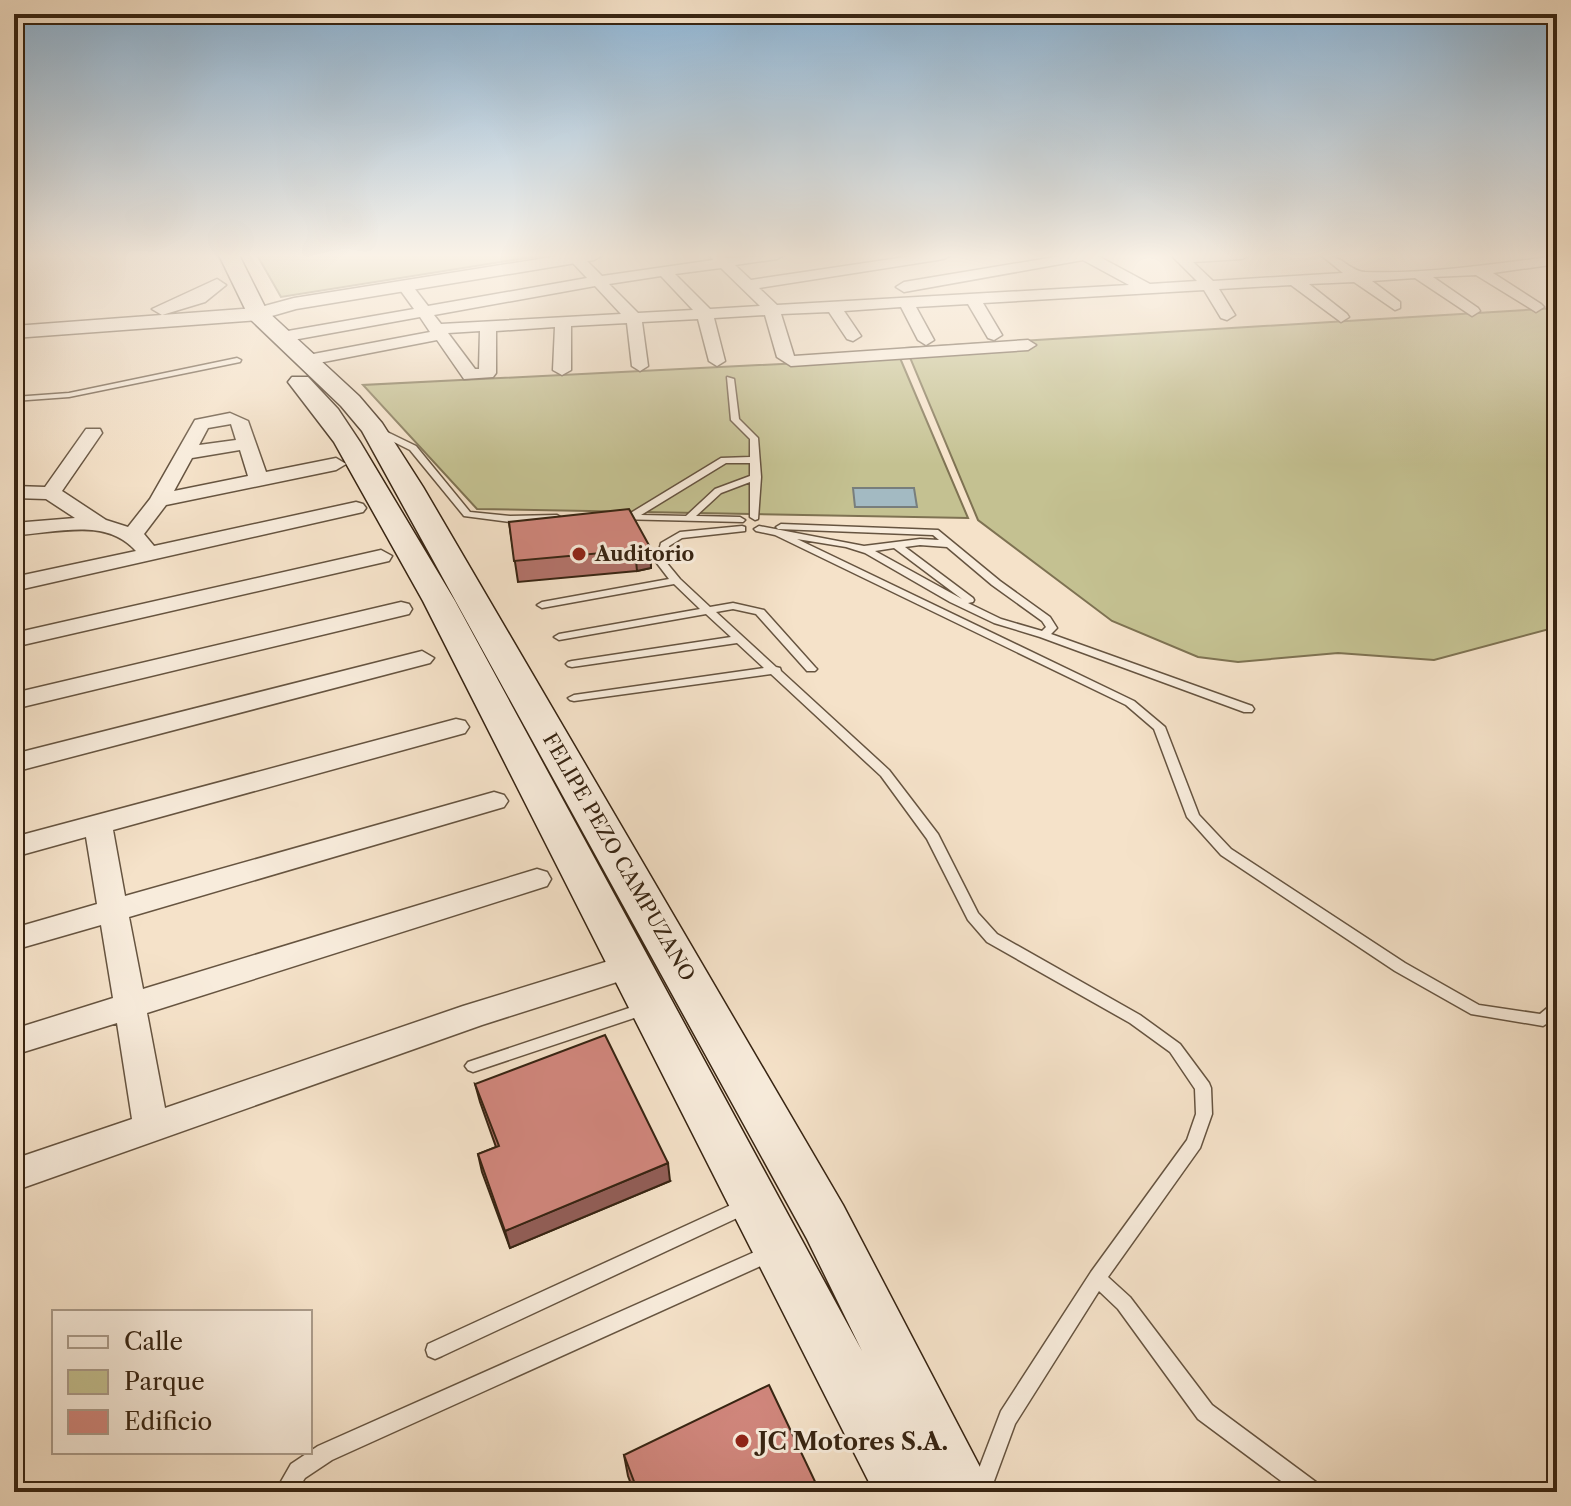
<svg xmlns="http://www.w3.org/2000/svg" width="1571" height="1506" font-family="'Libre Caslon Text',serif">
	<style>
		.green { fill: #c4c191; stroke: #7e7252; stroke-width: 2 }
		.water { fill: #a3bac2; stroke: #787e7c; stroke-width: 2 }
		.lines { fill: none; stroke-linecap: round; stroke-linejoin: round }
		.service-casing { stroke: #665440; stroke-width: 3 }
		.minor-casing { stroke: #665440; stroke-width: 3 }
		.tertiary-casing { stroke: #665440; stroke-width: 3 }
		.secondary-casing { stroke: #372412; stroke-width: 3 }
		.service { fill: #f8ecdc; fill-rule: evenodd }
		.minor { fill: #f8ecdc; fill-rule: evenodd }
		.tertiary { fill: #f8ecdc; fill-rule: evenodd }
		.secondary { fill: #f8ecdc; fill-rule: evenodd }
		.wall { fill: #b3736b; stroke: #372412; stroke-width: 2 }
		.shaded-wall { fill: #925e57; stroke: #372412; stroke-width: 2 }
		.building { fill: #d0867c; stroke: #372412; stroke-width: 2 }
		.poi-dot { fill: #8f2418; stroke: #f8ecdc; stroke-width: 3 }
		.labels { text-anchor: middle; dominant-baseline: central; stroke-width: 6; stroke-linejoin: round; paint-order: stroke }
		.poi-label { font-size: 20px; font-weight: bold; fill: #372412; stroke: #f8ecdc; text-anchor: start }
		.street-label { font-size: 20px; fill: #372412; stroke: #f8ecdc }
		.near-poi-label { font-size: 24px; font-weight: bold; fill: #372412; stroke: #f8ecdc; text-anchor: start }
	</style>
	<rect width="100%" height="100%" fill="#f5e2c9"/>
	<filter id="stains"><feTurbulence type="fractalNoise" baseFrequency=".0025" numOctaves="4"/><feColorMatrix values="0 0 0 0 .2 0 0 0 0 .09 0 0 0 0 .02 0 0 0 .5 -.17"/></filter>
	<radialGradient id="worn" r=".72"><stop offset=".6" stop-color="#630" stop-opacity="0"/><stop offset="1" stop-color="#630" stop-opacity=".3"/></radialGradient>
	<path class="green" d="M257,255H545L281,297Z
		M1557,308V630L1553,628L1434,660L1338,653L1238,662L1198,657L1112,621L978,520L906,348Z
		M900,358L968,518L477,509L363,385Z"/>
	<path class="water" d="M853,488H914L917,507H855Z"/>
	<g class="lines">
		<defs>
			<path id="service" d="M237,358L241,360L240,362L69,397L14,401V397L69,393Z
				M727,377L734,379L739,419L758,438L761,477L758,519L755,520L750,517V482L721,493L696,516L740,517L745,520L743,522L616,519V515L629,514L721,458L750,457V439L731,420ZM726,463H750V476L715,489L686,516L641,515Z
				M379,428L416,446L470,512L510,516L557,515L562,518L557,521L510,522L464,516L410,450L376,433L375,431Z
				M781,524L938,530L1000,581L1050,617L1057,628L1051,634L1252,706L1254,709L1252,712H1244L1040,637L994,623L950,602L865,553L846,547L797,539L1134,701L1165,727L1199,815L1231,849L1405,963L1479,1005L1540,1014L1552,1004L1557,1002V1017L1543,1026L1471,1014L1395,971L1221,855L1187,817L1154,729L1126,705L775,535L756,531L754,529L759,526L864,546L920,539L939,540L933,535L778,529L776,527ZM920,545L947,547L992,585L1042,621L1046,627L1042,631L1001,619L968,603L973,602L974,600L973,598L905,547ZM894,548L962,599L875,551Z
				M742,526L745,527V531L682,538L669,546L666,562L680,579L710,607L733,603L764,610L815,667L817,669L815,671H807L756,614L733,609L716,612L776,667L780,668L781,671L889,770L938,834L978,913L997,934L1140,1015L1180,1044L1209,1083L1211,1088L1212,1114L1200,1148L1108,1277L1130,1297L1212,1405L1320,1485L1323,1492H1296L1198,1419L1118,1309L1099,1291L1015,1424L990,1492H970L1001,1411L1091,1272L1187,1140L1196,1114L1195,1089L1170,1052L1130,1023L987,942L968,920L927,839L881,776L771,674L574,701L570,700L568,698L574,695L764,668L737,643L572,667L568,666L566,664L568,662L572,661L731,637L706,614L559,640L554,637L559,634L700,609L674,584L542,608L537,605L542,602L669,579L656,562L661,543L680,532Z
				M647,1002L652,1004L654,1008L652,1012L473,1072L468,1070L465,1066L468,1062Z
				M744,1199L750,1202L752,1207L750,1212L442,1356L435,1359L428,1356L426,1350L428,1344Z
				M768,1246L774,1248L777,1254L774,1260L332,1460L305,1478L296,1492H275L291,1464L318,1446Z"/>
			<path id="minor" d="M570,255H581L602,276L713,260L709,255L727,258L784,255L777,259L735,265L751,280L919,255H951L944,259L759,288L777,305L1129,285L1083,260L904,292L896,287L904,282L1067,255H1096L1150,284L1197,281L1171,255H1249L1242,259L1193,262L1213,281L1343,273L1321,255C1343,255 1349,271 1365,272C1428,274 1494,264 1557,256V264L1493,273L1541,304L1544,307L1536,312L1476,275L1433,277L1478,308L1480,311L1472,316L1415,278L1372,281L1400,302V308L1395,310L1354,282L1309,284L1347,314L1349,317L1341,322L1291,285L1219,289L1235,315L1227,320L1221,318L1204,290L983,303L1002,335L994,340L988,338L968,304L916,307L934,340L926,345L918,340L901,307L844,311L861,336L853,341L847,339L829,312L781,314L794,356L1028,340L1036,345L1028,350L791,366L777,357L765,315L714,318L725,361L717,366L709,361L698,319L642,322L648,366L640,371L632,366L627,323L571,326V370L562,375L553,370L555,327L496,331V373L493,377L464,379L437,340L308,365L300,360L308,355L430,332L420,317L282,342L274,337L282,332L414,309L398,287L406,282L411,284L428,306L587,278L570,260ZM721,268L760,306L710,309L675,274ZM661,276L693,310L638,313L609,284ZM595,286L621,314L441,324L434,315ZM480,331L479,369H475L448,333Z
				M230,413L248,421L266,472L336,458L346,464L336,470L166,505L144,534L154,546L356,502L363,504L366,508L363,512L14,591V577L136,551C105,516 55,534 14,535V523L75,518L46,499L14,498V486L45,487L86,429H100L102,433L62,491L106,520L128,527L150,499L195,420ZM231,424L236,440L199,445L208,428ZM240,450L248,476L174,491L192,458Z
				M381,550L392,556L389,561L14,647V633Z
				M401,602L409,604L412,609L409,614L14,709V693Z
				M422,651L434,658L430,663L14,772V754Z
				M456,719L465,721L469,727L465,733L113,830L125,896L494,792L504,795L508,801L504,807L129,917L143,989L537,869L547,872L551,879L547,886L147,1013L165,1108L463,1006L628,955L639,959L644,967L639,975L482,1025L14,1191V1159L132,1119L117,1023L14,1055V1029L113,998L101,925L14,950V928L97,904L86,837L14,857V837Z"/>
			<path id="tertiary" d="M564,255H603L594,260L296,309L258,320L14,338V326L257,308L294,298Z
				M217,279L226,285L205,302L162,315L152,309Z"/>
			<path id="secondary" d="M219,255H239L267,311L359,396L382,423L423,487L843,1205L993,1492H874L423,601L334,442L288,382L292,377H308L338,409L360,442L455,601L862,1351L807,1239L362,431L341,406L250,319Z"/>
		</defs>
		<use href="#service" class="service-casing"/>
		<use href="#minor" class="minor-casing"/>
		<use href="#tertiary" class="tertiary-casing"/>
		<use href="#secondary" class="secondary-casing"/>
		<use href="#service" class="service"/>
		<use href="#minor" class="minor"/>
		<use href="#tertiary" class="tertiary"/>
		<use href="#secondary" class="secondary"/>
	</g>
	<path class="wall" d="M509,522L650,547L651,568L637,571L518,582Z
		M475,1084L670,1181L510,1248L482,1172L478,1154L496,1147L480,1102Z
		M624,1455L820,1492H634L628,1476Z"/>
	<path class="shaded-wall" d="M650,547L651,568L637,571L635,550Z
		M668,1163L670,1181L510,1248L505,1231Z"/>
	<path class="building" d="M629,509L650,547L635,550L514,561L509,522Z
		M605,1035L668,1163L505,1231L478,1154L499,1146L475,1084Z
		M769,1385L820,1492H638L624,1455Z"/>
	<linearGradient id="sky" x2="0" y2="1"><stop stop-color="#8cb6d9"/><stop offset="0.55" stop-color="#faf2e7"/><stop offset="1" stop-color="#faf2e7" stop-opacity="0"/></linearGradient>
	<rect width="1571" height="465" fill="url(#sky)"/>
	<g class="poi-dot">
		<circle cx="579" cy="554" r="8"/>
		<circle cx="742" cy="1441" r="8"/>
	</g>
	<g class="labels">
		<g class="poi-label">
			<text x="595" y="554">Auditorio</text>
		</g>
		<g class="street-label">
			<text transform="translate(619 857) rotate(60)">FELIPE PEZO CAMPUZANO</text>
		</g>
		<g class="near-poi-label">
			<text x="758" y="1441">JC Motores S.A.</text>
		</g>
	</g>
	<rect width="1571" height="1506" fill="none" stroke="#f5e2c9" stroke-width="48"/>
	<rect x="16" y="16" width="1539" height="1474" fill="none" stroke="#372412" stroke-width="4"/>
	<rect x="24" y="24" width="1523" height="1458" fill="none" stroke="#372412" stroke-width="2"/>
	<rect x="52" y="1310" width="260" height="144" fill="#f8ecdc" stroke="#ab9c8b" stroke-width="2"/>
	<rect x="68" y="1336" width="40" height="12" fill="#f8ecdc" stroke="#ab9c8b" stroke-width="2"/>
	<text x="124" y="1350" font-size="24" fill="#372412">Calle</text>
	<rect x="68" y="1370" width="40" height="24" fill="#c4c191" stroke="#ab9c8b" stroke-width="2"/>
	<text x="124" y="1390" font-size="24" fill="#372412">Parque</text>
	<rect x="68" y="1410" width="40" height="24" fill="#d0867c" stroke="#ab9c8b" stroke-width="2"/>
	<text x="124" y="1430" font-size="24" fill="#372412">Edificio</text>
	<rect width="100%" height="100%" filter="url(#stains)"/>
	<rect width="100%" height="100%" fill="url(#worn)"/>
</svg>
